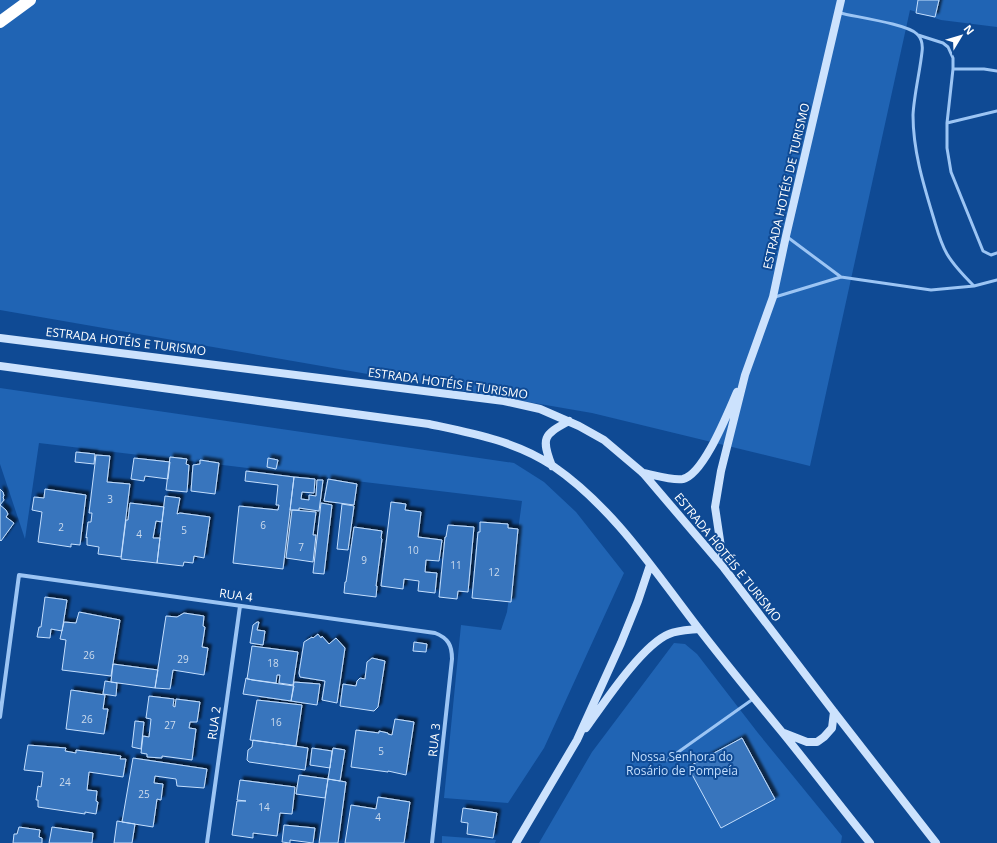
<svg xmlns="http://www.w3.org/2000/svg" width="997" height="843" font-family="'Open Sans',sans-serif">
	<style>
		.green { fill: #2064b4 }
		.building { fill: #3774bd; stroke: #c4dffe; filter: url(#shadow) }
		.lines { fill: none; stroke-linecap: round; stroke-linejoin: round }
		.lane { stroke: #9cc5f4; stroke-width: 3 }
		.street { stroke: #9cc5f4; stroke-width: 4 }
		.secondary { stroke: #cce2fd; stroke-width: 8 }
		.highway { stroke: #fff; stroke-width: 12 }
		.labels { text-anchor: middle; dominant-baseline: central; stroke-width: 4; stroke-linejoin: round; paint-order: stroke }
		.number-label { font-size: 10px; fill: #cddcee }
		.street-label { font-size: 12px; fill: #fff; stroke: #0f4a94 }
		.park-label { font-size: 12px; fill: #c4dffe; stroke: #0f4a94 }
	</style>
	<defs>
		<filter id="shadow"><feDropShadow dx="3.5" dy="-3.5" stdDeviation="1" flood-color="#0009"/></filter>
	</defs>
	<rect width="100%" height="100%" fill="#0f4a94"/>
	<path class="green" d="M0,0H997V27L941,20L910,10L810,466L592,413L0,310Z
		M0,388L514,463L544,482L576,512L624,573L544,748L508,803L444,798L461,625L501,630L507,612L522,501L39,443L25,539L0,464Z
		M674,643L685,644L697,654L758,733L842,836L841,843H539L592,752Z
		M442,836L496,840L495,843H442Z"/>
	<path class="building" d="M918,0H939L935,17L916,13Z
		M76,452L95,454L94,464L75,462Z
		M96,455L110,456L107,482L130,484L121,557L98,554L99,547L87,545V537L86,538L88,522H91L92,513H89Z
		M170,457L187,459L186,464L189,465L187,492L166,490Z
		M134,458L170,462L168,479L145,476L144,481L131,479Z
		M268,458L278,460L276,469L267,467Z
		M200,460L219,463L215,494L191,491L193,465L200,464Z
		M246,471L294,477L283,569L233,563L239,506L278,510L279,505H276L278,485L245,481Z
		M294,477L315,479L314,493L302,492L301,499L309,500V495L316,496L317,480H323L319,511L299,508V510H290Z
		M328,479L357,484L354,505L324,501Z
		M0,489L3,492L4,496L3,497L4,500L0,505L6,510L8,514L6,517L14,523L1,541L0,540Z
		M45,489L86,495L80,545L71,544V547L38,542L42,512L32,510L34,497L44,498Z
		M165,496L180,498L177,514L180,513L210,517L204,558L194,556L193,563L184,562L183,566L157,563Z
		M391,502L406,504L405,510L421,512L418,537L442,540L439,561L426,560L425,572L437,573L435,593L418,591L419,581L404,579L403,589L381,586Z
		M130,503L164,507L162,522L156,521L153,538H160L157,563L121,559L126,520H128Z
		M321,503L332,505L324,574L313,573Z
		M342,504L354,506L348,550L337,549Z
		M292,510L316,512L313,535H316L313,562L286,558Z
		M480,522L508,524V528L518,529L511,602L472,598L478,532H480Z
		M448,525L474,527L468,592L458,591L457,599L439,597L445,537H446Z
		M354,527L382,531L381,538L382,539L376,586H377L376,597L344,593L345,582H346Z
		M45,597L67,600L62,631L51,629L50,638L37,637L39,627H41Z
		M79,612L120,620L111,676L62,670L66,640L60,639L64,622L76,623Z
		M184,613L204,616L203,626L205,627L202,647L208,648L204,675L173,670L170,689L155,688L166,616L177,617Z
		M257,622H259L257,630L265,631L263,645L250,643L253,625Z
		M318,634L321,638L322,636L329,644L336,638L345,648L337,703L322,700L325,681L300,677L299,673L304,642L312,637L313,638Z
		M414,642L427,644L426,652L413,651Z
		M252,646L298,652L293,685L279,683L280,675H277L276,683L247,679Z
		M372,658L385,661L378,707L374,711L340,706L343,684L356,686L357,681L360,678L365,679L367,662Z
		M113,664L158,670L155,688L111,682Z
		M246,678L252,680L294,686L291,701L243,694Z
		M105,681L117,683L116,696L103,694Z
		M294,682L320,684L317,705L291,701Z
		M71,690L105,695L103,709H108L104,734L66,729Z
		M149,696L174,699L173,706L175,707L176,699L200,702L197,722H190L189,728L196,729L192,760L162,756V758L147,757V754L141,753L143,736L149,737L151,719L146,718Z
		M257,700L302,705L296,746L250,740Z
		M395,719L414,722L406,775L388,771V772L351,767L356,730L379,733V731L388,733V734L392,735Z
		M135,721L144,722L141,749L132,747Z
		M742,738L775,799L721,828L688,767Z
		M253,740L308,748L305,770L249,762L247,760L248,750L252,747Z
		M28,745L66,748L65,751L76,753V750L121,756L120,759H126L123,777L89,772L87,790L97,791L96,801L98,802L96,814L85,812V814L38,807V800H36L38,786L41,787L43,772L24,770Z
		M312,748L332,751L330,768L310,765Z
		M333,748L345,750L340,781L328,779Z
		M133,758L207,769L204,788L177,786L176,779L155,776L154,783L163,784L161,800L157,799L153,827L122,822Z
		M299,775L328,779L325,798L296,794Z
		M328,779L346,782L338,843H319Z
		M240,780L295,787L292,814L280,813L277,836L253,833V838L232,835L237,801H246L237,800Z
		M378,797L410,802L404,843H345L351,805L376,809Z
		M463,808L497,813L493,838L467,834L468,823L461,822Z
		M117,821L135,824L132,843H114Z
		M284,825L315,828L313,843L290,840V843L282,842Z
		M19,827L40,830L39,837L42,838V843H13L14,834H17Z
		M52,827L93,833L92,843H49Z"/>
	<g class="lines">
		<path class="lane" d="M840,13C856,17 907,24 917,34C922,39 923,45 922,52C920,71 914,95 913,115C913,150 923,183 933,216C937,229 940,242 947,254C954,266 964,276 974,286L997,280
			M918,35L943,43L948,47L953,58V69L947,123V148L951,172L983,251L991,255L997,253
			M953,69H984L997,71
			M947,123L997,111
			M786,236L841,277
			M775,297L841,277L931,290L974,286
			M667,760L753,699"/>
		<path class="street" d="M0,717L19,575L435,633C448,638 452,645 452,659L432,843
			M207,843L240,606"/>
		<path class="secondary" d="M0,338L504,401L540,409L579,426L604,440L643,473L724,568L834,712L936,843
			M0,366L429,424C471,433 516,441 553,466C614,508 655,572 699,629C726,664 754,698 782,732C812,769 840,806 870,843
			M552,466C541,438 543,435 569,421
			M643,473C654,475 673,481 683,479C704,474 728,412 737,392
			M724,567L715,507L721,471L745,375L773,297L786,236L841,0
			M586,728C604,703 642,645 669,634C678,630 690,630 699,629
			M784,733L807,742H817L824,737L832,728L834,712
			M516,843L577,740L621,643L638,601L650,565"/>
		<path class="highway" d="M0,22L30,0"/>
	</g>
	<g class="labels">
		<g class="number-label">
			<text x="110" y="499">3</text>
			<text x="263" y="525">6</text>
			<text x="61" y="527">2</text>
			<text x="184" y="530">5</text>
			<text x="139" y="534">4</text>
			<text x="301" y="547">7</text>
			<text x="413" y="550">10</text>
			<text x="364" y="560">9</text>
			<text x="456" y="565">11</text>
			<text x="494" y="572">12</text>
			<text x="89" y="655">26</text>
			<text x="183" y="659">29</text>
			<text x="273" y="663">18</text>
			<text x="87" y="719">26</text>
			<text x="276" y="722">16</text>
			<text x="170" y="725">27</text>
			<text x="381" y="751">5</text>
			<text x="65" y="782">24</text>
			<text x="144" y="794">25</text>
			<text x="264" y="807">14</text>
			<text x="378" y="817">4</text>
		</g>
		<g class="street-label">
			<text transform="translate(786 186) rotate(-77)">ESTRADA HOTÉIS DE TURISMO</text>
			<text transform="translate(126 341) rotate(7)">ESTRADA HOTÉIS E TURISMO</text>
			<text transform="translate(448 383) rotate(8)">ESTRADA HOTÉIS E TURISMO</text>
			<text transform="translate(728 557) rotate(51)">ESTRADA HOTÉIS E TURISMO</text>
			<text transform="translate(236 595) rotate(8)">RUA 4</text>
			<text transform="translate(214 723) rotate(-82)">RUA 2</text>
			<text transform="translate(434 740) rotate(-84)">RUA 3</text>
		</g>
		<g class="park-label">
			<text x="682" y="756">Nossa Senhora do<tspan x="682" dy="14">Rosário de Pompeía</tspan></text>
		</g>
	</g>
	<g transform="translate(961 36) rotate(52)" stroke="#0f4a94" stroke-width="3" paint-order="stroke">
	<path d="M0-3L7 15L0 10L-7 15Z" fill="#ffffff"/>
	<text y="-6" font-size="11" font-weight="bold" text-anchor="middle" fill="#ffffff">N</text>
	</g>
</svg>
